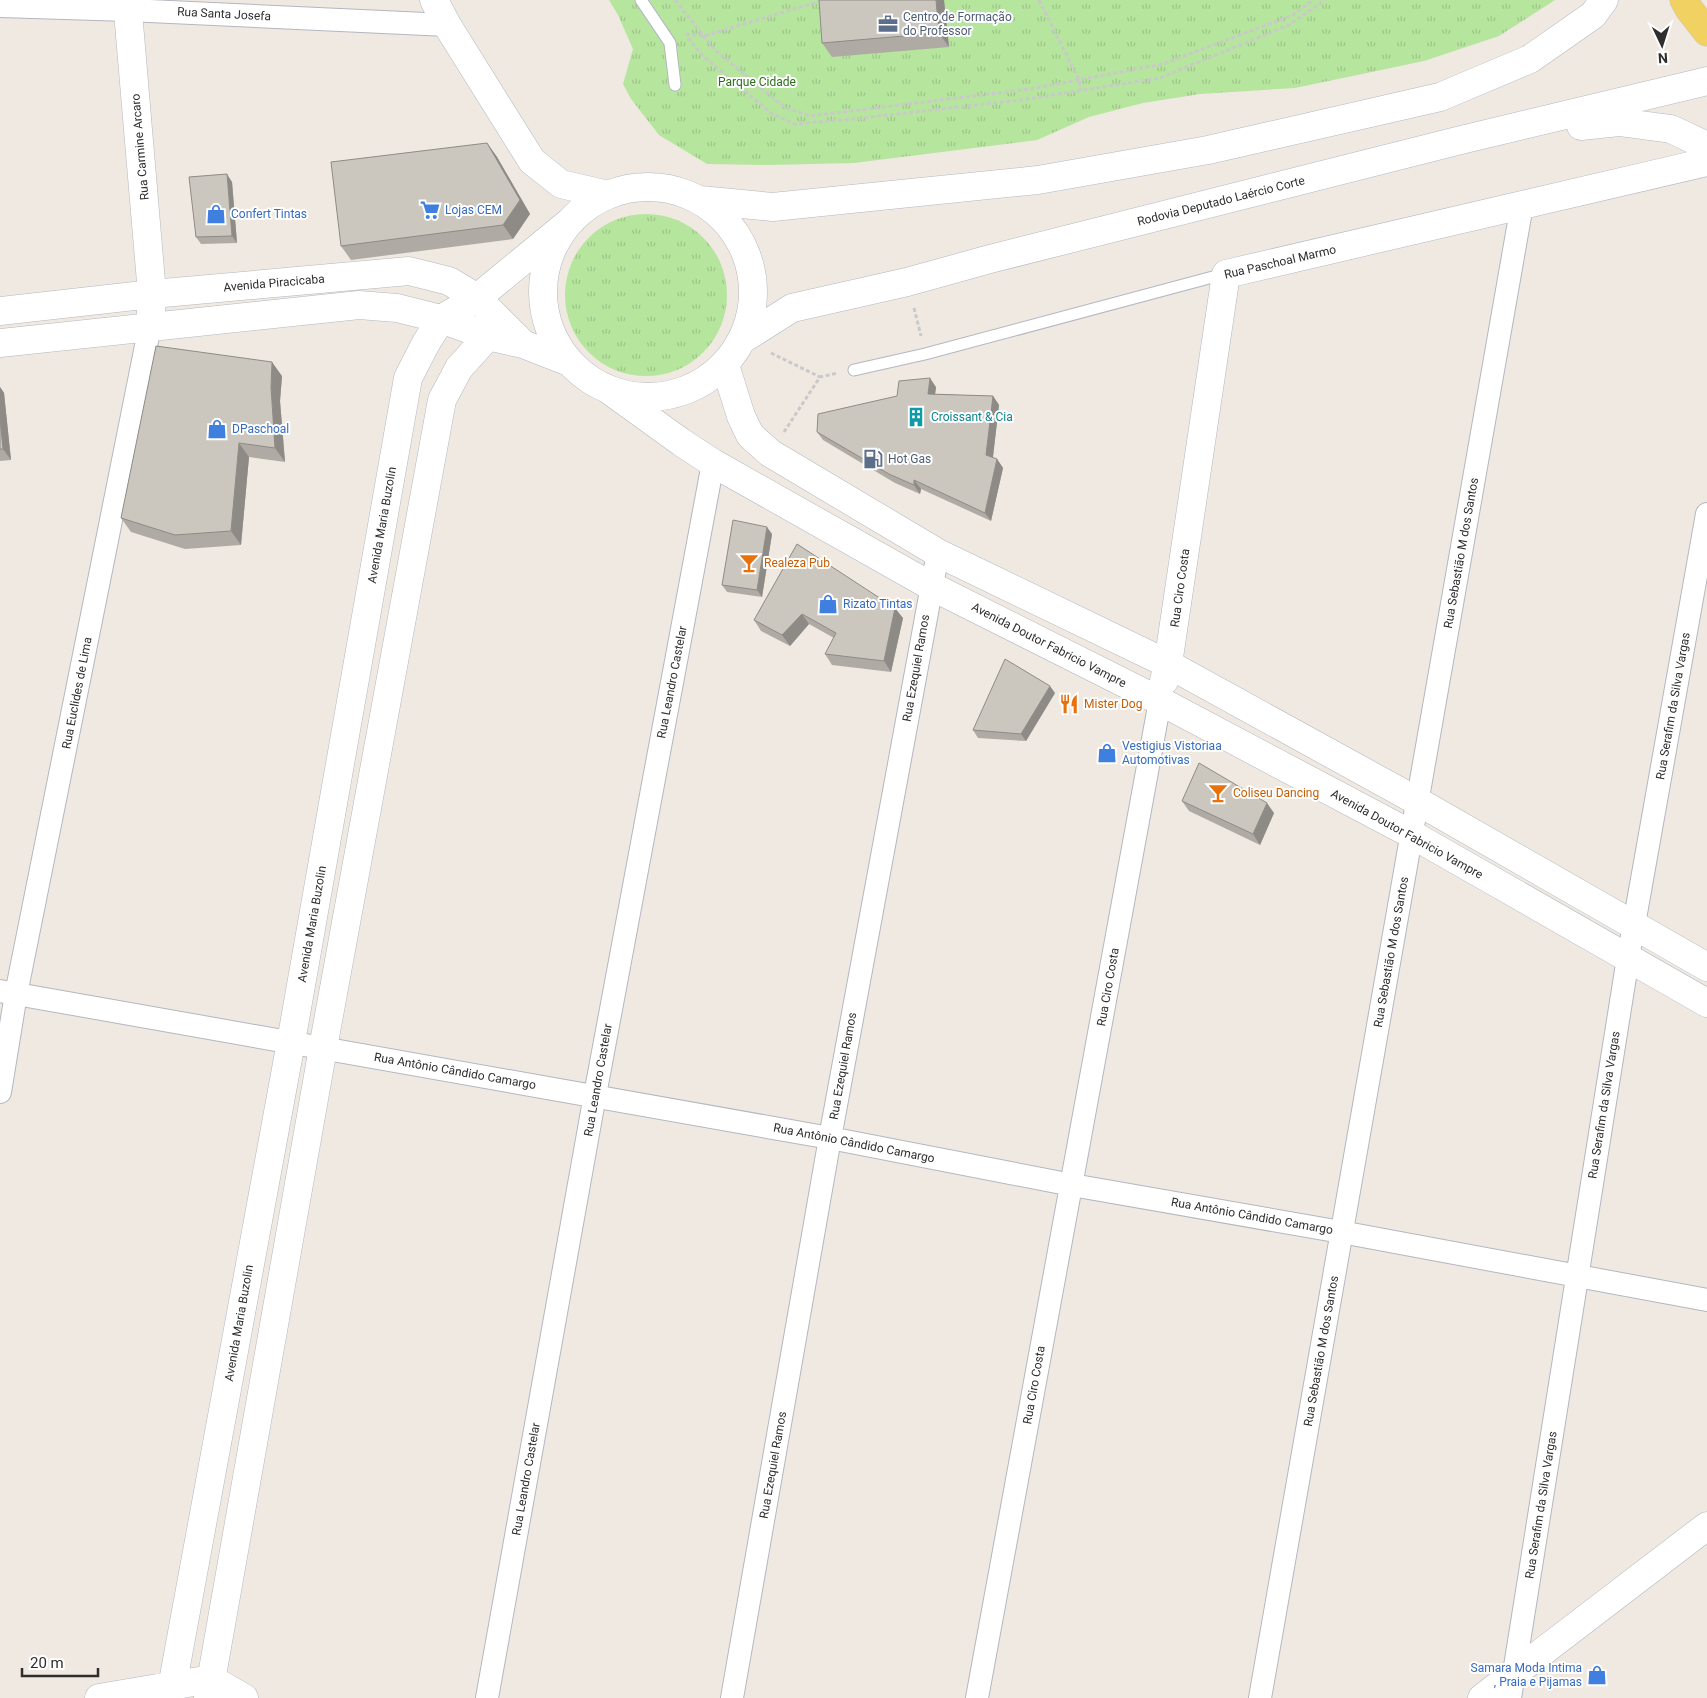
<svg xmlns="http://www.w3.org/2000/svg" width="1707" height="1698" font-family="Roboto,sans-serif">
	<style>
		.grass { fill: url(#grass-tufts) }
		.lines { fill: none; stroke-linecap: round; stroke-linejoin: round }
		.lane-casing { stroke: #b4b7c1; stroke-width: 13 }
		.street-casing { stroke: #b4b7c1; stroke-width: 24 }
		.secondary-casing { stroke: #b4b7c1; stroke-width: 29 }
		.primary-casing { stroke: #c9c9c9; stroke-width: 29 }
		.path { stroke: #c9c9c9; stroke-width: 3; stroke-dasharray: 4 2.5; stroke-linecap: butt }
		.lane { stroke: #fff; stroke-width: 11 }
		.street { stroke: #fff; stroke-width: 22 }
		.secondary { stroke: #fff; stroke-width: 28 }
		.primary { stroke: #f2d163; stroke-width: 28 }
		.wall { fill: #afaba4 }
		.shaded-wall { fill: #8e8b86 }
		.building { fill: #cbc7bf; stroke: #8e8b86 }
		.labels { text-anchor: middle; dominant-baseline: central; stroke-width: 4; stroke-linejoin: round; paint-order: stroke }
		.street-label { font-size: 12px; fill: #2e2e2e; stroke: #fff }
		.service-label { font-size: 12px; fill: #4e5e75; stroke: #fff; text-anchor: start }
		.park-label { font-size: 12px; fill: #2c6e1b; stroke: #fff }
		.shop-label { font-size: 12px; fill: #366cbe; stroke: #fff; text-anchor: start }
		.culture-label { font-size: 12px; fill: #0d838f; stroke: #fff; text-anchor: start }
		.food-label { font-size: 12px; fill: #c56008; stroke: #fff; text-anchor: start }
	</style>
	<defs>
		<pattern id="grass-tufts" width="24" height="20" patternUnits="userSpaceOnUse" patternTransform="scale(1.25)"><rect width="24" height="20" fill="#b6e59e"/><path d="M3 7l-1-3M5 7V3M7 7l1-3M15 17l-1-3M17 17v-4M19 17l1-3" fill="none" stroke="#9dc588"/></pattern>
	</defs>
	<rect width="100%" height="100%" fill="#efe9e1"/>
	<path class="grass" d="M609,0H1555L1499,36L1424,61L1295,88L1200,94L1143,103L1089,117L1037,140L854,163L769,165L707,164L659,135L631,99L623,84L633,49L618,15Z
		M565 295a81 81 0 1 1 162 0a81 81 0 1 1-162 0Z"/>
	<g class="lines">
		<defs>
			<path id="lane" d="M641,0L670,43L675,85
				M854,370L925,354L1224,274"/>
			<path id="street" d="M0,6L128,10L447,25
				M0,991L830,1138L1072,1185L1341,1232L1707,1300
				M0,1092L16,994L150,326
				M487,1698L595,1095L713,463
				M732,1698L830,1138L938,553
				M977,1698L1160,701
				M1260,1698L1522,205
				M1510,1698L1628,958L1707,514"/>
			<path id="secondary" d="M127,0L152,294L151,312
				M434,0L447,25L532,161L561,184L608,195
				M1581,126L1619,122L1671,129L1707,146
				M543 292a105 105 0 1 1 210 0a105 105 0 1 1-210 0Z
				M700,200L773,207L1038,180L1208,150L1440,97L1530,59L1593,15L1604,0
				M0,311L152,294L409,271L449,281L477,298L523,344
				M743,339L792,308L907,282L990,259L1461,140L1707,81
				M0,343L359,305L397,308L441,319L488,336L523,344L569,362
				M725,365L741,416L750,435L770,453L938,553L1168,664L1417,801L1707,967
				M609,390L681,442L713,463L931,586L1160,701L1411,834L1707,1003
				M1164,681L1168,664L1226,274L1707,162
				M99,1698L211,1679L244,1698
				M170,1698L291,1042L408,378L426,343L441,319L477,298L572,220
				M208,1698L323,1048L442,400L459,368L488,336
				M1482,1698L1707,1526"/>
			<path id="primary" d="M1684,0L1689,9L1707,32"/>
		</defs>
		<use href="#lane" class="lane-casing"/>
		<use href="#street" class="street-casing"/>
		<use href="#secondary" class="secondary-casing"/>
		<use href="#primary" class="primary-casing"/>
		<path class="path" d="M675,0L715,50L784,107L810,116L1030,89L1163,64L1293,15L1313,0
			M1039,0L1079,80L1081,90
			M686,34L704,36L824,0
			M688,38L702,55L771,113L794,124L853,119L1021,100L1160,78L1289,25L1325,0
			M914,308L921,336
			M771,353L820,377
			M784,432L820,377L838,373"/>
		<use href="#lane" class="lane"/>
		<use href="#street" class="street"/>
		<use href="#secondary" class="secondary"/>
		<use href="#primary" class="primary"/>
	</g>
	<path class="wall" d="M944,0L949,47L832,57L822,43Z
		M487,143L497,157L530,214L513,239L351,260L341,246Z
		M232,182L237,243L201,244L196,237Z
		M282,376L280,401L285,462L249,457L241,545L185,549L131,532L121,518Z
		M0,387L4,393L11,460L0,461Z
		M936,387L935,394L993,396L999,405L993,458L997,459L1003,468L991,521L921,489L920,494L895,483L823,440L817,432Z
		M772,534L762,597L727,592L722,585Z
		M797,544L903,618L891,672L832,665L825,654L834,638L809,624L790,646L761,631L754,620Z
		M1055,693L1026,741L978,738L973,730Z
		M1182,801L1274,813L1260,845L1189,811Z"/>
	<path class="shaded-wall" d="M936,0H944L949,47L939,33Z
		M487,143L497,157L530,214L513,239L503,225Z
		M227,174L232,182L237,243L232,236Z
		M272,362L282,376L280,401L285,462L275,448L271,387Z
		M930,378L936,387L934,403L928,394Z
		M0,387L4,393L11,460L3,449L0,418Z
		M993,396L999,405L992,464L986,455Z
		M239,443L249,457L241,545L231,531Z
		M997,459L1003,468L991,521L985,513Z
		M914,480L921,489L920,494L914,485Z
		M767,527L772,534L762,597L757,590Z
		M895,608L903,618L891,672L884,661Z
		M802,614L809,624L790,646L782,635Z
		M1050,686L1055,693L1026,741L1021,734Z
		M1267,803L1274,813L1260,845L1253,834Z"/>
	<path class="building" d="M819,0H936L939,33L822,43Z
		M487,143L520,200L503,225L341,246L331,162Z
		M227,174L232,236L196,237L189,177Z
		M156,346L272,362L271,387L275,448L239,443L231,531L175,535L121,518Z
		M930,378L928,394L993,396L986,455L997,459L985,513L914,480V485L889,474L817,432L818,414L897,396L899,381Z
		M0,418L3,449H0Z
		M733,520L767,527L757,590L722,585Z
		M797,544L895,608L884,661L825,654L836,633L802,614L782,635L754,620Z
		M1005,659L1050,686L1021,734L973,730Z
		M1199,763L1267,803L1253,834L1182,801Z"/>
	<defs>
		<symbol id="office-bare" viewBox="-9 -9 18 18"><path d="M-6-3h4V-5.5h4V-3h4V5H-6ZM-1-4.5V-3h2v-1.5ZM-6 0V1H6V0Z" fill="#5c6f8a" stroke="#fff" stroke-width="2.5" paint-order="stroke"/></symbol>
		<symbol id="supermarket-bare" viewBox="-9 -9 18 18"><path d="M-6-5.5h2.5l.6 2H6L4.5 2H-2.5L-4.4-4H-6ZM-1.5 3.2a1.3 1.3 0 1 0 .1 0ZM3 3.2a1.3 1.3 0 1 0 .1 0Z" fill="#3f7fe0" stroke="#fff" stroke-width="2.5" paint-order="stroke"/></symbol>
		<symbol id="shop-bare" viewBox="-9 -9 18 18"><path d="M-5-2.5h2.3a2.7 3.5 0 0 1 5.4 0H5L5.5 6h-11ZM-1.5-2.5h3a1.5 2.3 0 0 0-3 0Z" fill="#3f7fe0" stroke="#fff" stroke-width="2.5" paint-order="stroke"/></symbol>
		<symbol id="building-bare" viewBox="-9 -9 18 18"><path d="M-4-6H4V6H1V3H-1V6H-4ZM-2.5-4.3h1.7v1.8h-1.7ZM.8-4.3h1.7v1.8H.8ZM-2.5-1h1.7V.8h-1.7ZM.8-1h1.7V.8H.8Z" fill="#0f9aa8" stroke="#fff" stroke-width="2.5" paint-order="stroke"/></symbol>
		<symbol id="fuel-bare" viewBox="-9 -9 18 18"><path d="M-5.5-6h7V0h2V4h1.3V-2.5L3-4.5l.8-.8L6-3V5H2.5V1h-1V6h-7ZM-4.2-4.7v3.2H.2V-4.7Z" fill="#5c6f8a" stroke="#fff" stroke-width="2.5" paint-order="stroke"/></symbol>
		<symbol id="bar-bare" viewBox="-9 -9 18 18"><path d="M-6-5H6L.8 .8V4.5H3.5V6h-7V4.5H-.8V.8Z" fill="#e8710a" stroke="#fff" stroke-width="2.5" paint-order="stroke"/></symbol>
		<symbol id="restaurant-bare" viewBox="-9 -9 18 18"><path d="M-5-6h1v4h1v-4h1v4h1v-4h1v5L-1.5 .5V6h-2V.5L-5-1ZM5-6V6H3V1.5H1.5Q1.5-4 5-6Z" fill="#e8710a" stroke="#fff" stroke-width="2.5" paint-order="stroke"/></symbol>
	</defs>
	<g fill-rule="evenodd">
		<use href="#office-bare" x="874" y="10" width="28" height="28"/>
		<use href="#supermarket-bare" x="416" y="196" width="28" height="28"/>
		<use href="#shop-bare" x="202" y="200" width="28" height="28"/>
		<use href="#building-bare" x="902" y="403" width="28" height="28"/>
		<use href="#shop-bare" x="203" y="415" width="28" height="28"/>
		<use href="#fuel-bare" x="859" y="445" width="28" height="28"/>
		<use href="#bar-bare" x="735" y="549" width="28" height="28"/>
		<use href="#shop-bare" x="814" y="590" width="28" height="28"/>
		<use href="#restaurant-bare" x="1055" y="690" width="28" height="28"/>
		<use href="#shop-bare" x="1093" y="739" width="28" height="28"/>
		<use href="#bar-bare" x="1204" y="779" width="28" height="28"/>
		<use href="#shop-bare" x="1583" y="1661" width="28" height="28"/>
	</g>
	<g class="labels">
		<g class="street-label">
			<text transform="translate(224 14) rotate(3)">Rua Santa Josefa</text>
			<text transform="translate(140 147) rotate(-95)">Rua Carmine Arcaro</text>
			<text transform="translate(1221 201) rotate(-14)">Rodovia Deputado Laércio Corte</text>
			<text transform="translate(1280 262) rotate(-13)">Rua Paschoal Marmo</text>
			<text transform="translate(274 283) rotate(-5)">Avenida Piracicaba</text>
			<text transform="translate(382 525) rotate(-80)">Avenida Maria Buzolin</text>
			<text transform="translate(1461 553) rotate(-80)">Rua Sebastião M dos Santos</text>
			<text transform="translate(1180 588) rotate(-82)">Rua Ciro Costa</text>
			<text transform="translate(1049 645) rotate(27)">Avenida Doutor Fabricio Vampre</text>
			<text transform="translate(916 668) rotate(-80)">Rua Ezequiel Ramos</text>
			<text transform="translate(672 682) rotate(-79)">Rua Leandro Castelar</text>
			<text transform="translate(77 693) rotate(-79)">Rua Euclides de Lima</text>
			<text transform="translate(1673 706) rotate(-80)">Rua Serafim da Silva Vargas</text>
			<text transform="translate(1407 834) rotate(29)">Avenida Doutor Fabricio Vampre</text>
			<text transform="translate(312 924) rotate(-80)">Avenida Maria Buzolin</text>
			<text transform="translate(1391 952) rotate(-80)">Rua Sebastião M dos Santos</text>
			<text transform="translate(1108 987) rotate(-80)">Rua Ciro Costa</text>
			<text transform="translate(843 1066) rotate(-80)">Rua Ezequiel Ramos</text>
			<text transform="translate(455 1071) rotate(10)">Rua Antônio Cândido Camargo</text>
			<text transform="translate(598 1080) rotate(-80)">Rua Leandro Castelar</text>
			<text transform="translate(1604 1105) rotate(-81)">Rua Serafim da Silva Vargas</text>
			<text transform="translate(854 1143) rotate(11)">Rua Antônio Cândido Camargo</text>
			<text transform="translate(1252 1216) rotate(10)">Rua Antônio Cândido Camargo</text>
			<text transform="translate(239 1323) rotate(-80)">Avenida Maria Buzolin</text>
			<text transform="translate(1321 1351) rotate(-80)">Rua Sebastião M dos Santos</text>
			<text transform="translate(1034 1385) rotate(-80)">Rua Ciro Costa</text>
			<text transform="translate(773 1465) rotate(-80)">Rua Ezequiel Ramos</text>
			<text transform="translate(526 1479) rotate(-80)">Rua Leandro Castelar</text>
			<text transform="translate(1541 1505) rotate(-81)">Rua Serafim da Silva Vargas</text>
		</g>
		<g class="service-label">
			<text x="903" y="17">Centro de Formação<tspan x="903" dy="14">do Professor</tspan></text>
			<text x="888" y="459">Hot Gas</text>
		</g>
		<g class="park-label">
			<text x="757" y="82">Parque Cidade</text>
		</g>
		<g class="shop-label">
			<text x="445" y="210">Lojas CEM</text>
			<text x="231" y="214">Confert Tintas</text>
			<text x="232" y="429">DPaschoal</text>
			<text x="843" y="604">Rizato Tintas</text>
			<text x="1122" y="746">Vestigius Vistoriaa<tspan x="1122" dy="14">Automotivas</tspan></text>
			<text x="1582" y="1668" text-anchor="end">Samara Moda Intima<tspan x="1582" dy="14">, Praia e Pijamas</tspan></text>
		</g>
		<g class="culture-label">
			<text x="931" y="417">Croissant &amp; Cia</text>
		</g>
		<g class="food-label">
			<text x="764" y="563">Realeza Pub</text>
			<text x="1084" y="704">Mister Dog</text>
			<text x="1233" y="793">Coliseu Dancing</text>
		</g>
	</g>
	<g transform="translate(1662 45) rotate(176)" stroke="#ffffff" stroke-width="4" paint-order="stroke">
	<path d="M0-4L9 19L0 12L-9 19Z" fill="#2e2e2e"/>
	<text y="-8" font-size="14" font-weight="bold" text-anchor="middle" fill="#2e2e2e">N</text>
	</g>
	<path d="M22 1668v8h76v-8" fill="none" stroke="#2e2e2e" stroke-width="2.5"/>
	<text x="30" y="1668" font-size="15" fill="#2e2e2e" stroke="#ffffff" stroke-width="4" paint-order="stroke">20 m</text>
</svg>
